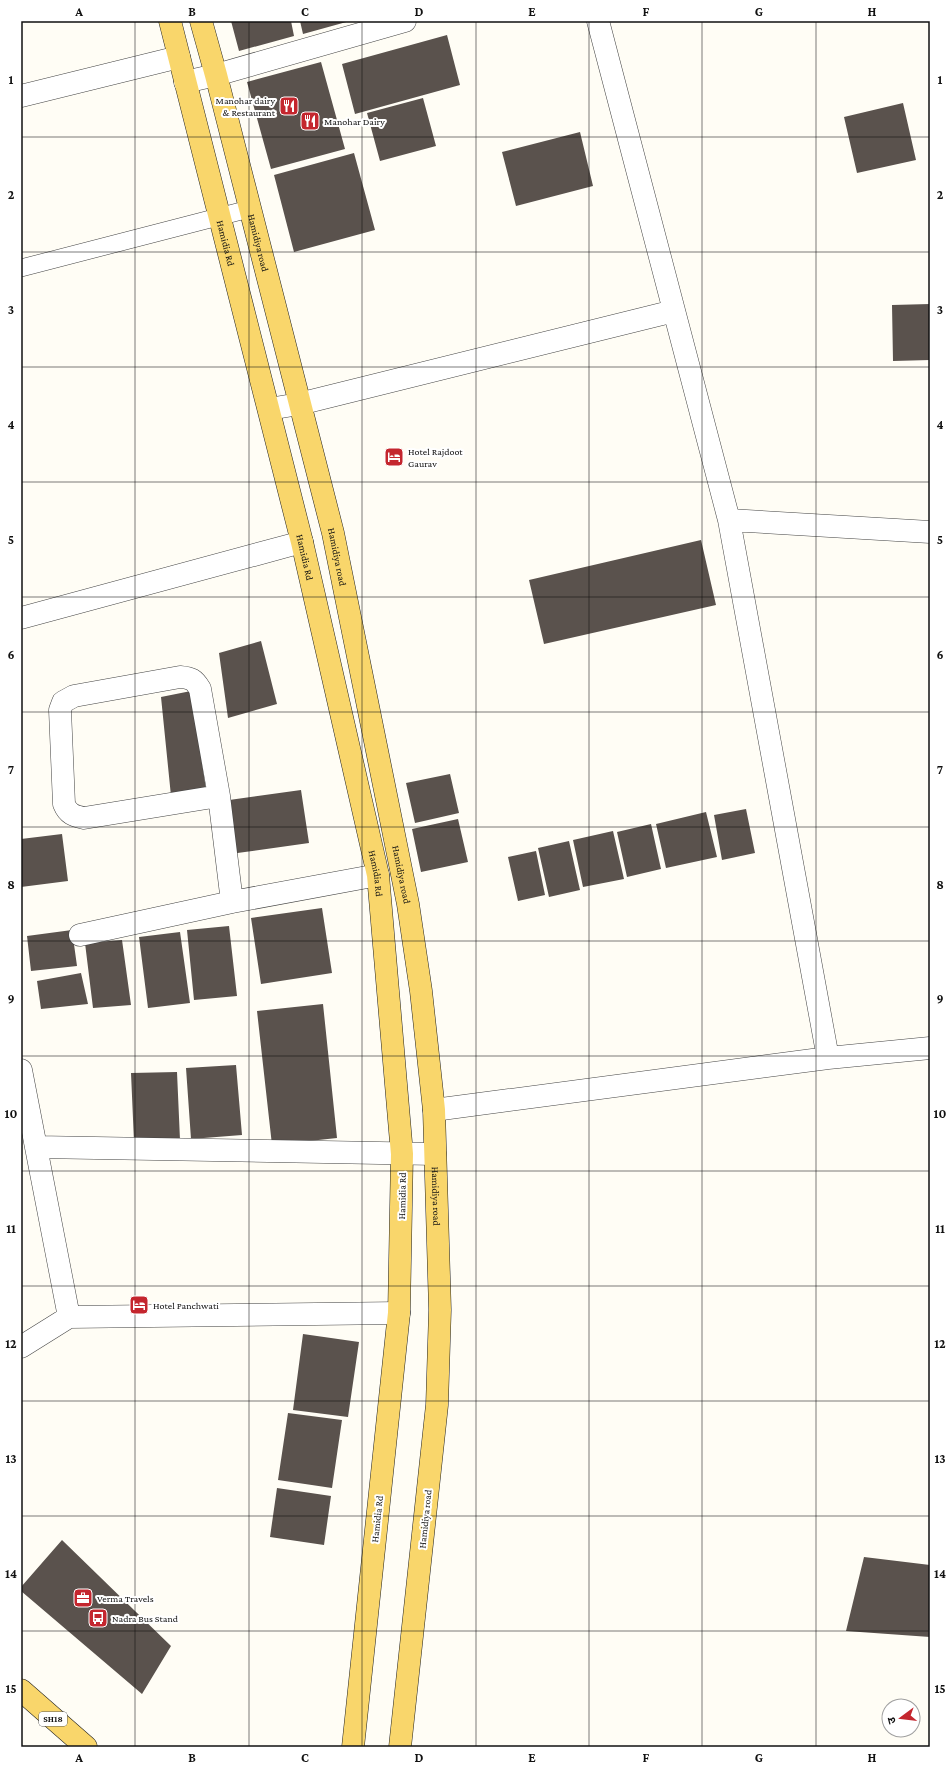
<svg xmlns="http://www.w3.org/2000/svg" width="951" height="1768" font-family="'Crimson Pro','Noto Sans Devanagari',serif">
	<style>
		.building { fill: #5a524d }
		.lines { fill: none; stroke-linecap: round; stroke-linejoin: round }
		.service-casing { stroke: #444; stroke-width: 18 }
		.minor-casing { stroke: #444; stroke-width: 23 }
		.primary-casing { stroke: #222; stroke-width: 23 }
		.service { stroke: #fff; stroke-width: 17 }
		.minor { stroke: #fff; stroke-width: 22 }
		.primary { stroke: #f9d66b; stroke-width: 22 }
		.grid { fill: none; stroke: #111; stroke-width: 1; stroke-opacity: 0.55 }
		.labels { text-anchor: middle; dominant-baseline: central; stroke-width: 4; stroke-linejoin: round; paint-order: stroke }
		.shield { fill: #fff; stroke: #585858; stroke-width: 1 }
		.shield-label { font-size: 9px; font-weight: bold; fill: #111 }
		.poi-label { font-size: 10px; fill: #111; stroke: #fff; text-anchor: start }
		.street-label { font-size: 10px; fill: #111; stroke: #fff }
		.neatline { fill: none; stroke: #111; stroke-width: 1.5 }
		.grid-label { font-size: 13px; text-anchor: middle; font-weight: bold; fill: #111 }
	</style>
	<rect width="100%" height="100%" fill="#fffdf5"/>
	<path class="building" d="M231,21H291L294,36L239,51Z
		M300,21H350L303,34Z
		M447,35L460,85L355,114L342,64Z
		M321,62L345,149L271,169L247,82Z
		M423,98L436,146L380,161L367,113Z
		M903,103L916,160L857,173L844,117Z
		M580,132L593,186L516,206L502,152Z
		M354,153L375,230L294,252L274,175Z
		M930,304V360L893,361L892,305Z
		M701,540L716,605L544,644L529,580Z
		M261,641L277,704L228,718L219,653Z
		M191,691L206,789L171,796L161,697Z
		M450,774L459,813L415,823L406,783Z
		M301,790L309,843L230,854L222,801Z
		M746,809L755,853L722,860L714,815Z
		M706,812L717,857L666,868L656,824Z
		M458,819L468,862L421,872L412,829Z
		M651,824L661,869L627,877L617,832Z
		M613,831L624,879L583,887L573,840Z
		M62,834L68,881L21,887V839Z
		M569,841L580,890L549,897L538,848Z
		M536,851L545,895L518,901L508,857Z
		M322,908L332,973L261,984L251,918Z
		M229,926L237,996L194,1000L187,930Z
		M72,930L77,966L31,971L27,936Z
		M180,932L190,1003L148,1008L139,937Z
		M122,940L131,1005L93,1008L85,943Z
		M81,973L88,1004L41,1009L37,981Z
		M323,1004L337,1138L272,1145L257,1011Z
		M236,1065L242,1135L191,1139L186,1068Z
		M177,1072L180,1140L134,1142L131,1073Z
		M303,1334L359,1342L348,1417L293,1410Z
		M288,1413L342,1420L332,1488L278,1480Z
		M277,1488L331,1496L324,1545L270,1537Z
		M62,1540L171,1646L142,1694L21,1591V1587Z
		M864,1557L930,1565V1637L846,1631Z"/>
	<g class="lines">
		<defs>
			<path id="service" d="M21,268L249,209"/>
			<path id="minor" d="M598,21L729,520L828,1058
				M185,82L216,75L405,21
				M21,96L179,57
				M269,409L299,404L674,311
				M729,520L930,532
				M21,618L302,542
				M219,796L84,818C74,816 68,814 64,804L60,710L63,702L74,696L180,677C191,678 194,679 200,689L219,796L232,902
				M80,935L232,902L378,875
				M21,1070L69,1317
				M434,1110L828,1058L930,1048
				M37,1147L435,1154
				M21,1347L69,1317L399,1313"/>
			<g id="primary">
				<path id="s1" d="M170,21L302,542L378,875L402,1154L399,1313L353,1747"/>
				<path id="s2" d="M201,21L216,75L333,533L408,904L421,991L434,1110L440,1310L437,1405L400,1747"/>
				<path d="M21,1690L86,1747"/>
			</g>
		</defs>
		<use href="#service" class="service-casing"/>
		<use href="#minor" class="minor-casing"/>
		<use href="#primary" class="primary-casing"/>
		<use href="#service" class="service"/>
		<use href="#minor" class="minor"/>
		<use href="#primary" class="primary"/>
	</g>
	<path class="grid" d="M135,21V1747M249,21V1747M362,21V1747M476,21V1747M589,21V1747M702,21V1747M816,21V1747M21,137H930M21,252H930M21,367H930M21,482H930M21,597H930M21,712H930M21,827H930M21,941H930M21,1056H930M21,1171H930M21,1286H930M21,1401H930M21,1516H930M21,1631H930"/>
	<defs>
		<symbol id="restaurant-square" viewBox="-11 -11 22 22"><rect x="-9" y="-9" width="18" height="18" rx="4" fill="#c4262e" stroke="#fff"/><path d="M-5-6h1v4h1v-4h1v4h1v-4h1v5L-1.5 .5V6h-2V.5L-5-1ZM5-6V6H3V1.5H1.5Q1.5-4 5-6Z" fill="#fff"/></symbol>
		<symbol id="hotel-square" viewBox="-11 -11 22 22"><rect x="-9" y="-9" width="18" height="18" rx="4" fill="#c4262e" stroke="#fff"/><path d="M-6-4.5h1.5V1H6V5H4.5V3h-9V5H-6ZM-4 0a1.8 1.8 0 1 1 3.6 0ZM.5 0V-2.5h3Q6-2.5 6 0Z" fill="#fff"/></symbol>
		<symbol id="office-square" viewBox="-11 -11 22 22"><rect x="-9" y="-9" width="18" height="18" rx="4" fill="#c4262e" stroke="#fff"/><path d="M-6-3h4V-5.5h4V-3h4V5H-6ZM-1-4.5V-3h2v-1.5ZM-6 0V1H6V0Z" fill="#fff"/></symbol>
		<symbol id="bus-square" viewBox="-11 -11 22 22"><rect x="-9" y="-9" width="18" height="18" rx="4" fill="#c4262e" stroke="#fff"/><path d="M-5-6H5V4H4V6H2V4H-2V6H-4V4H-5ZM-3.5-4V0h7V-4ZM-3.5 1.2v1.5H-2V1.2ZM2 1.2v1.5H3.5V1.2Z" fill="#fff"/></symbol>
	</defs>
	<g fill-rule="evenodd">
		<use href="#restaurant-square" x="278" y="95" width="22" height="22"/>
		<use href="#restaurant-square" x="299" y="110" width="22" height="22"/>
		<use href="#hotel-square" x="383" y="446" width="22" height="22"/>
		<use href="#hotel-square" x="128" y="1294" width="22" height="22"/>
		<use href="#office-square" x="72" y="1587" width="22" height="22"/>
		<use href="#bus-square" x="87" y="1607" width="22" height="22"/>
	</g>
	<g class="labels">
		<rect class="shield" x="39" y="1712" width="28" height="14" rx="3"/>
		<g class="shield-label">
			<text x="53" y="1719">SH18</text>
		</g>
		<g class="poi-label">
			<text x="275" y="100" text-anchor="end">Manohar dairy<tspan x="275" dy="12">&amp; Restaurant</tspan></text>
			<text x="324" y="121">Manohar Dairy</text>
			<text x="408" y="451">Hotel Rajdoot<tspan x="408" dy="12">Gaurav</tspan></text>
			<text x="153" y="1305">Hotel Panchwati</text>
			<text x="97" y="1598">Verma Travels</text>
			<text x="112" y="1618">Nadra Bus Stand</text>
		</g>
		<g class="street-label">
			<text stroke="none"><textPath href="#s1" startOffset="229">Hamidia Rd</textPath></text>
			<text stroke="none"><textPath href="#s2" startOffset="229">Hamidiya road</textPath></text>
			<text stroke="none"><textPath href="#s1" startOffset="553">Hamidia Rd</textPath></text>
			<text stroke="none"><textPath href="#s2" startOffset="553">Hamidiya road</textPath></text>
			<text stroke="none"><textPath href="#s1" startOffset="877">Hamidia Rd</textPath></text>
			<text stroke="none"><textPath href="#s2" startOffset="877">Hamidiya road</textPath></text>
			<text transform="translate(402 1196) rotate(-89)">Hamidia Rd</text>
			<text stroke="none"><textPath href="#s2" startOffset="1201">Hamidiya road</textPath></text>
			<text transform="translate(377 1519) rotate(-84)">Hamidia Rd</text>
			<text transform="translate(425 1519) rotate(-84)">Hamidiya road</text>
		</g>
	</g>
	<rect width="951" height="1768" fill="none" stroke="#ffffff" stroke-width="44"/>
	<g transform="translate(901 1718) rotate(255)"><circle r="19" fill="#ffffff" stroke="#a0a0a0"/>
	<path d="M0-3L7 15L0 10L-7 15Z" fill="#c4262e"/>
	<text y="-6" font-size="11" font-weight="bold" text-anchor="middle" fill="#111111">उ</text>
	</g>
	<rect x="22" y="22" width="907" height="1724" class="neatline"/>
	<g class="grid-label">
		<text x="79" y="16">A</text>
		<text x="192" y="16">B</text>
		<text x="305" y="16">C</text>
		<text x="419" y="16">D</text>
		<text x="532" y="16">E</text>
		<text x="646" y="16">F</text>
		<text x="759" y="16">G</text>
		<text x="872" y="16">H</text>
		<text x="11" y="84">1</text>
		<text x="940" y="84">1</text>
		<text x="11" y="199">2</text>
		<text x="940" y="199">2</text>
		<text x="11" y="314">3</text>
		<text x="940" y="314">3</text>
		<text x="11" y="429">4</text>
		<text x="940" y="429">4</text>
		<text x="11" y="544">5</text>
		<text x="940" y="544">5</text>
		<text x="11" y="659">6</text>
		<text x="940" y="659">6</text>
		<text x="11" y="774">7</text>
		<text x="940" y="774">7</text>
		<text x="11" y="889">8</text>
		<text x="940" y="889">8</text>
		<text x="11" y="1003">9</text>
		<text x="940" y="1003">9</text>
		<text x="11" y="1118">10</text>
		<text x="940" y="1118">10</text>
		<text x="11" y="1233">11</text>
		<text x="940" y="1233">11</text>
		<text x="11" y="1348">12</text>
		<text x="940" y="1348">12</text>
		<text x="11" y="1463">13</text>
		<text x="940" y="1463">13</text>
		<text x="11" y="1578">14</text>
		<text x="940" y="1578">14</text>
		<text x="11" y="1693">15</text>
		<text x="940" y="1693">15</text>
		<text x="79" y="1762">A</text>
		<text x="192" y="1762">B</text>
		<text x="305" y="1762">C</text>
		<text x="419" y="1762">D</text>
		<text x="532" y="1762">E</text>
		<text x="646" y="1762">F</text>
		<text x="759" y="1762">G</text>
		<text x="872" y="1762">H</text>
	</g>
</svg>
